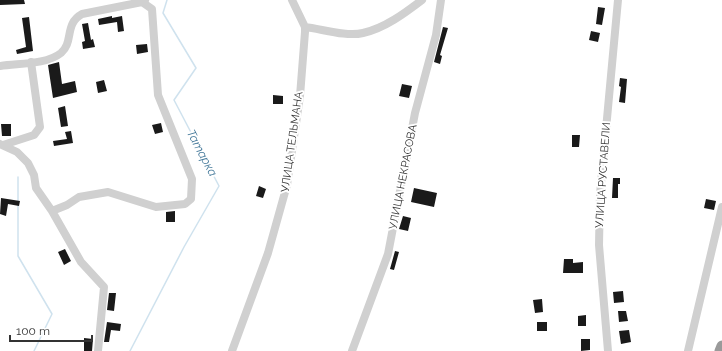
<svg xmlns="http://www.w3.org/2000/svg" width="722" height="351" font-family="Raleway,sans-serif">
	<style>
		.lines { fill: none; stroke-linecap: round; stroke-linejoin: round }
		.stream { stroke: #cfe2ee; stroke-width: 1.5 }
		.building { fill: #1a1a1a }
		.minor { stroke: #d0d0d0; stroke-width: 8 }
		.highway { stroke: #9a9a9a; stroke-width: 11 }
		.labels { text-anchor: middle; dominant-baseline: central; stroke-width: 4; stroke-linejoin: round; paint-order: stroke }
		.street-label { font-size: 11px; fill: #333; stroke: #fff }
		.water-label { font-size: 12px; font-style: italic; fill: #3f7597; stroke: #fff }
	</style>
	<rect width="100%" height="100%" fill="#fff"/>
	<g class="lines">
		<path class="stream" d="M18,201V177
			M18,205V256L52,314L34,351
			M130,351L184,247L219,186L174,100L196,68L163,13L167,0"/>
	</g>
	<path class="building" d="M0,0H24L25,4L0,5Z
		M598,7L605,8L602,25L596,24Z
		M112,16V18L122,16L124,31L118,32L117,22L99,25L98,19Z
		M29,17L33,51L17,54L16,50L26,47L22,18Z
		M88,23L91,40L93,39L95,47L83,49L82,42L85,41L82,24Z
		M443,27L448,28L440,55L442,56L440,64L434,62Z
		M591,31L600,33L598,42L589,40Z
		M147,44L148,52L137,54L136,45Z
		M59,62L62,84L75,81L77,92L53,98L48,65Z
		M620,78L627,79L625,103L619,102L621,87L619,86Z
		M104,80L107,91L98,93L96,82Z
		M402,84L412,86L409,98L399,96Z
		M273,95L283,96V104H273Z
		M65,106L68,126L61,127L58,108Z
		M161,123L163,132L155,134L152,125Z
		M1,124H11V136H2Z
		M71,131L73,143L54,146L53,141L67,139L65,132Z
		M572,135H580L579,147H572Z
		M613,178H620V184H618V198H612Z
		M259,186L266,189L263,198L256,196Z
		M414,188L437,193L434,207L411,202Z
		M1,198L20,201L19,206L8,204L6,216L0,214Z
		M706,199L716,201L714,210L704,208Z
		M175,211V222H166V212Z
		M403,216L411,218L408,231L399,229Z
		M65,249L71,261L64,265L58,252Z
		M395,251L399,252L394,270L390,269Z
		M564,259H573V263L583,262V273H563Z
		M623,291L624,302L614,303L613,292Z
		M109,293H116L114,311L107,310Z
		M542,299L543,312L535,313L533,300Z
		M618,311H626L628,321L619,322Z
		M586,315V326H578V316Z
		M107,322L121,324L120,331L111,330L109,342H104Z
		M537,322H547V331H537Z
		M629,330L631,342L621,344L619,331Z
		M84,338L93,339L92,351H84Z
		M581,339H590V350L581,351Z"/>
	<g class="lines">
		<path class="minor" d="M305,27C322,29 346,37 363,33C385,28 405,13 422,0
			M0,66C18,63 46,65 61,53C74,42 64,24 82,14L142,2L145,0
			M0,144L17,152L28,163L34,175L36,188L52,211L81,262L104,287L98,351
			M3,145L34,135L40,127L31,62
			M52,211L67,205L79,197L108,192L156,207L185,204L191,199L192,179L158,95L152,9L142,2V0
			M232,351L268,253L287,185L300,96L305,32V27L292,0
			M352,351L388,254L415,113L436,35L441,0
			M608,351L599,245L600,194L618,0
			M688,351L722,207"/>
		<path class="highway" d="M720,351L722,346"/>
	</g>
	<g class="labels">
		<g class="street-label">
			<text transform="translate(292 142) rotate(-82)">УЛИЦА ТЕЛЬМАНА</text>
			<text transform="translate(603 175) rotate(-86)">УЛИЦА РУСТАВЕЛИ</text>
			<text transform="translate(403 177) rotate(-79)">УЛИЦА НЕКРАСОВА</text>
		</g>
		<g class="water-label">
			<text transform="translate(202 153) rotate(62)">Татарка</text>
		</g>
	</g>
	<path d="M10 335v6h82v-6" fill="none" stroke="#333333" stroke-width="2"/>
	<text x="16" y="335" font-size="12" fill="#333333" stroke="#ffffff" stroke-width="3" paint-order="stroke">100 m</text>
</svg>
